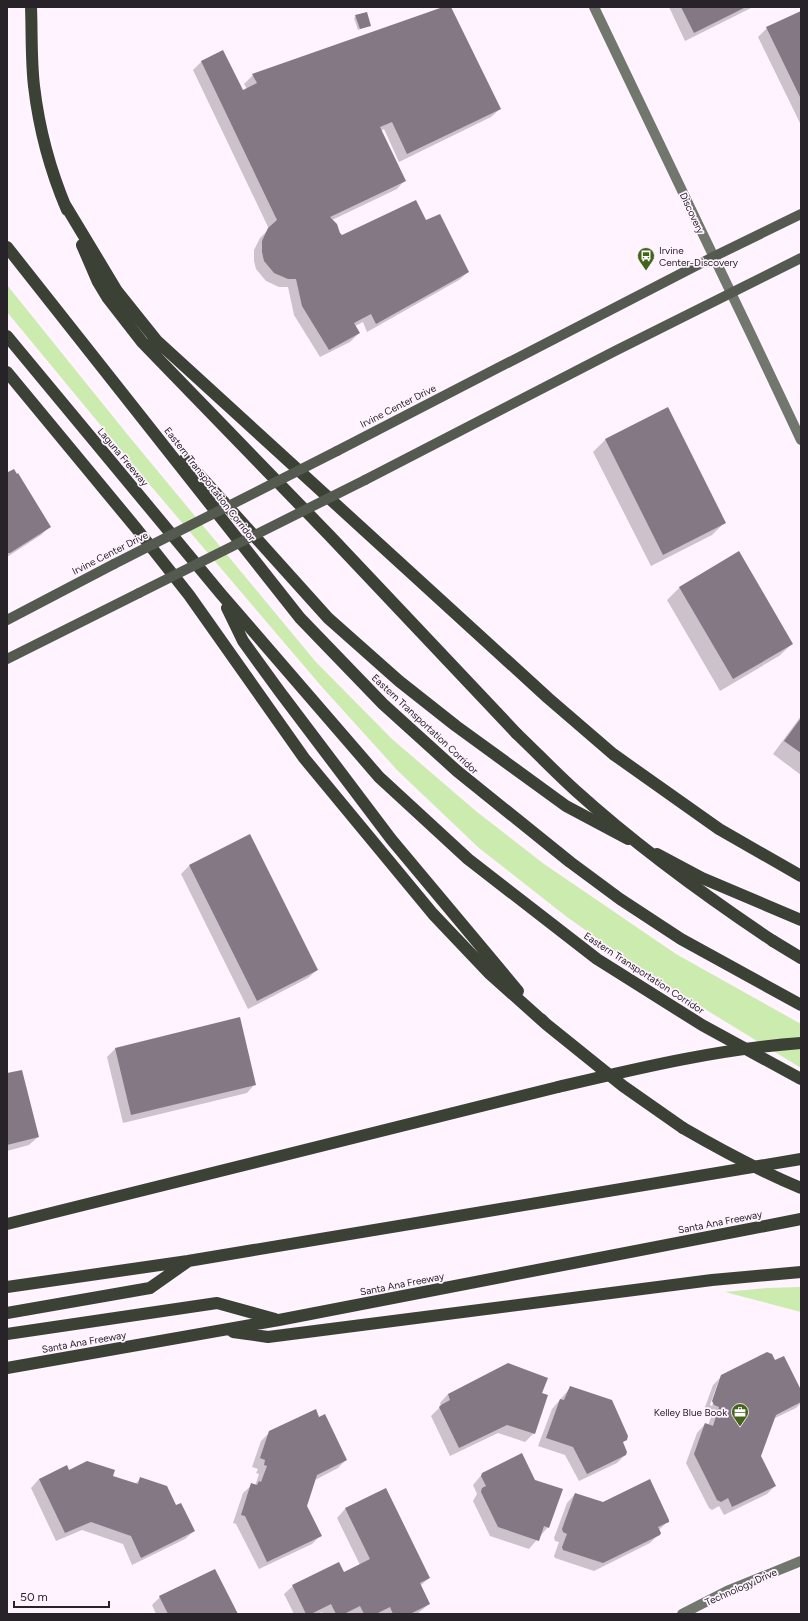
<svg xmlns="http://www.w3.org/2000/svg" width="808" height="1621" font-family="Figtree,sans-serif">
	<style>
		.green { fill: #cbecae }
		.shadow { fill: #0003; fill-rule: evenodd }
		.building { fill: #847884 }
		.lines { fill: none; stroke-linecap: round; stroke-linejoin: round }
		.secondary { stroke: #72776e; stroke-width: 10 }
		.primary { stroke: #545a4f; stroke-width: 10 }
		.highway { stroke: #3b4235; stroke-width: 12 }
		.primary-bridge { stroke: #545a4f; stroke-width: 10 }
		.highway-bridge { stroke: #3b4235; stroke-width: 12 }
		.labels { text-anchor: middle; dominant-baseline: central; stroke-width: 3.5; stroke-linejoin: round; paint-order: stroke }
		.street-label { font-size: 10px; fill: #282328; stroke: #fef3fe }
		.poi-label { font-size: 10px; fill: #282328; stroke: #fef3fe; text-anchor: start }
	</style>
	<rect width="100%" height="100%" fill="#fef3fe"/>
	<path class="green" d="M7,285L127,434L315,661L392,739L477,812L544,864L676,954L801,1024V1068L646,973L567,917L479,848L398,771L322,687L150,485L7,312Z
		M801,1287V1312L725,1292L766,1288Z"/>
	<path class="shadow" d="M446,7H450L500,109L491,117L399,162L384,129L381,131L405,180L397,189L332,220L342,237L426,222L468,272L459,280L367,332L363,322L355,326L359,333L350,342L320,357L294,315L288,287H279L266,281L256,269L254,261V250L260,238L269,229L193,70L202,61L242,91L247,89L244,84L253,75Z
		M669,7H753L685,41Z
		M801,12V122L800,123L758,37L767,28Z
		M356,16L370,25L358,30L354,18Z
		M606,439L724,523L712,535L651,566L593,452Z
		M7,472L50,526L41,535L7,557Z
		M680,587L792,644L779,656L720,691L667,600Z
		M801,716V775L773,754Z
		M189,866L317,970L308,978L248,1009L181,874Z
		M239,1018L255,1084L247,1093L123,1123L107,1057L115,1049Z
		M7,1074L38,1137L29,1145L7,1151Z
		M774,1362L801,1392V1403L796,1408L773,1419L760,1456L775,1486L767,1494L724,1515L719,1506L712,1510L709,1508L686,1463L697,1433L705,1424L708,1425L712,1415L706,1413L704,1410L713,1385L722,1376ZM719,1380H721L712,1406L710,1405Z
		M571,1387L626,1439L622,1443L626,1454L617,1463L579,1481L565,1455L538,1446L552,1409Z
		M448,1394H540L534,1433L525,1442L498,1433L450,1456L431,1416L441,1406L440,1403Z
		M319,1418L346,1460L338,1468L315,1480L306,1506L321,1535L312,1544L259,1569L236,1524L233,1523L243,1493L252,1485L255,1486L259,1474L256,1473L258,1469L252,1467L261,1441L270,1432Z
		M69,1471L111,1476L135,1484L140,1479L175,1506L194,1531L185,1539L132,1565L123,1544L82,1530L56,1541L31,1488L39,1479Z
		M483,1473L548,1527L529,1549L490,1536L473,1501L477,1494L473,1485Z
		M385,1489L429,1578L420,1586L429,1604L417,1614H323L322,1612L318,1614H294L284,1594L293,1586L343,1574L360,1565L337,1518L345,1509Z
		M575,1494L668,1521L659,1530V1534L650,1543L594,1571L555,1558L554,1556L559,1542L555,1541L554,1538L567,1503Z
		M160,1597L237,1614H156L152,1605Z"/>
	<path class="building" d="M443,7H451L501,109L407,154L392,122L380,127L406,181L330,217L337,224L340,233L342,235L416,200L426,220L440,214L469,272L376,324L371,314L354,323L360,333L329,350L302,306L296,279H288L274,273L264,261L262,252V241L268,228L277,220L201,61L223,50L243,90L257,83L252,74Z
		M681,7H746L694,33Z
		M801,11V99L766,27Z
		M367,12L371,26L360,29L355,15Z
		M668,407L726,523L663,555L605,439Z
		M14,469L17,474L18,473L51,527L10,553H7V470L8,472Z
		M739,551L793,644L733,679L679,587Z
		M801,718V753L784,741Z
		M250,834L318,970L257,1001L189,865Z
		M240,1017L256,1085L131,1115L115,1048Z
		M22,1070L39,1137L7,1145V1073Z
		M767,1352L772,1354L775,1360L784,1356L801,1390V1402L776,1415L761,1456L776,1486L732,1507L728,1498L721,1502L717,1500L694,1454L705,1423L713,1426L719,1407L714,1405L712,1401L721,1375Z
		M508,1363L548,1378L542,1393L548,1395L535,1434L507,1425L459,1448L439,1407L441,1405L450,1400L448,1394Z
		M570,1386L612,1400L628,1436L627,1440L623,1442L627,1452L626,1455L587,1474L573,1447L546,1438L560,1399L564,1400Z
		M316,1409L319,1417L325,1414L347,1460L317,1475L307,1506L322,1536L267,1562L245,1516L241,1515L251,1483L257,1485L259,1481L261,1482L267,1466L264,1465L265,1460L260,1458L269,1431Z
		M522,1453L535,1480L563,1489L549,1528L544,1526L539,1541L498,1527L481,1492L482,1488L486,1486L481,1476L482,1473Z
		M87,1461L115,1470L113,1476L138,1484L140,1477L167,1486L176,1505L181,1503L195,1531L141,1558L131,1536L91,1522L65,1533L39,1479L67,1465L69,1470Z
		M650,1479L669,1520V1522L658,1527L661,1533L660,1535L603,1563L563,1550L562,1547L567,1534L563,1532L562,1529L575,1493L603,1502Z
		M386,1488L430,1578L420,1583L430,1604L410,1614H393L390,1607L376,1614H364L360,1606L344,1614H336L331,1604L311,1614H306L292,1585L339,1562L344,1572L370,1559L345,1508Z
		M215,1569L238,1614H168L159,1596Z"/>
	<g class="lines">
		<path class="secondary" d="M594,7C662,151 733,295 801,440
			M682,1614L727,1591L801,1561"/>
		<path class="primary" d="M337,451L713,257L801,214
			M365,480L615,351L801,258
			M7,620L114,564
			M7,659L139,593"/>
		<path class="highway" d="M31,7C32,33 31,60 34,86C39,129 50,170 67,210
			M64,203L117,291L157,341L548,698L613,754L719,829L801,876
			M82,245L98,282L107,297L142,342L330,536L517,734
			M7,247L300,618L383,704L457,771L570,862L620,899L681,939L801,1005
			M7,336L221,594L379,777L468,859L597,959L702,1025L801,1079
			M7,372L136,528L189,595L304,758L433,914L490,974L546,1024
			M185,459L328,618L399,681L456,726L566,806L628,839
			M227,608L243,641L280,692L391,839L518,991
			M657,854L702,878L801,920
			M773,941L801,958
			M541,1019L546,1024L623,1086L683,1128
			M7,1224L558,1087
			M7,1287L188,1261L801,1159
			M7,1313L150,1288L187,1262
			M233,1332L268,1337L712,1280L801,1272
			M7,1334L217,1303L275,1319
			M7,1368L279,1320L801,1219"/>
		<path class="primary-bridge" d="M114,564L337,451
			M139,593L365,480"/>
		<path class="highway-bridge" d="M517,734C537,753 556,773 576,791C638,847 704,895 773,941
			M558,1087C639,1068 718,1049 801,1043
			M683,1128C721,1150 760,1171 801,1188"/>
	</g>
	<defs>
		<symbol id="bus-pin" viewBox="-11 -11 22 30"><path d="M0 17L-7.5 6A9.5 9.5 0 1 1 7.5 6Z" fill="#43641b" stroke="#fef3fe"/><path d="M-5-6H5V4H4V6H2V4H-2V6H-4V4H-5ZM-3.5-4V0h7V-4ZM-3.5 1.2v1.5H-2V1.2ZM2 1.2v1.5H3.5V1.2Z" fill="#fff"/></symbol>
		<symbol id="office-pin" viewBox="-11 -11 22 30"><path d="M0 17L-7.5 6A9.5 9.5 0 1 1 7.5 6Z" fill="#43641b" stroke="#fef3fe"/><path d="M-6-3h4V-5.5h4V-3h4V5H-6ZM-1-4.5V-3h2v-1.5ZM-6 0V1H6V0Z" fill="#fff"/></symbol>
	</defs>
	<g fill-rule="evenodd">
		<use href="#bus-pin" x="636" y="246" width="20" height="27"/>
		<use href="#office-pin" x="730" y="1402" width="20" height="27"/>
	</g>
	<g class="labels">
		<g class="street-label">
			<text transform="translate(692 213) rotate(65)">Discovery</text>
			<text transform="translate(398 406) rotate(-27)">Irvine Center Drive</text>
			<text transform="translate(123 457) rotate(50)">Laguna Freeway</text>
			<text transform="translate(210 484) rotate(52)">Eastern Transportation Corridor</text>
			<text transform="translate(110 553) rotate(-27)">Irvine Center Drive</text>
			<text transform="translate(425 724) rotate(43)">Eastern Transportation Corridor</text>
			<text transform="translate(644 973) rotate(33)">Eastern Transportation Corridor</text>
			<text transform="translate(720 1222) rotate(-11)">Santa Ana Freeway</text>
			<text transform="translate(402 1284) rotate(-11)">Santa Ana Freeway</text>
			<text transform="translate(84 1342) rotate(-10)">Santa Ana Freeway</text>
			<text transform="translate(741 1587) rotate(-24)">Technology Drive</text>
		</g>
		<g class="poi-label">
			<text x="659" y="250">Irvine<tspan x="659" dy="12">Center-Discovery</tspan></text>
			<text x="727" y="1412" text-anchor="end">Kelley Blue Book</text>
		</g>
	</g>
	<rect width="808" height="1621" fill="none" stroke="#282328" stroke-width="16"/>
	<path d="M14 1601v6h95v-6" fill="none" stroke="#282328" stroke-width="2"/>
	<text x="20" y="1601" font-size="12" fill="#282328" stroke="#fef3fe" stroke-width="3" paint-order="stroke">50 m</text>
</svg>
